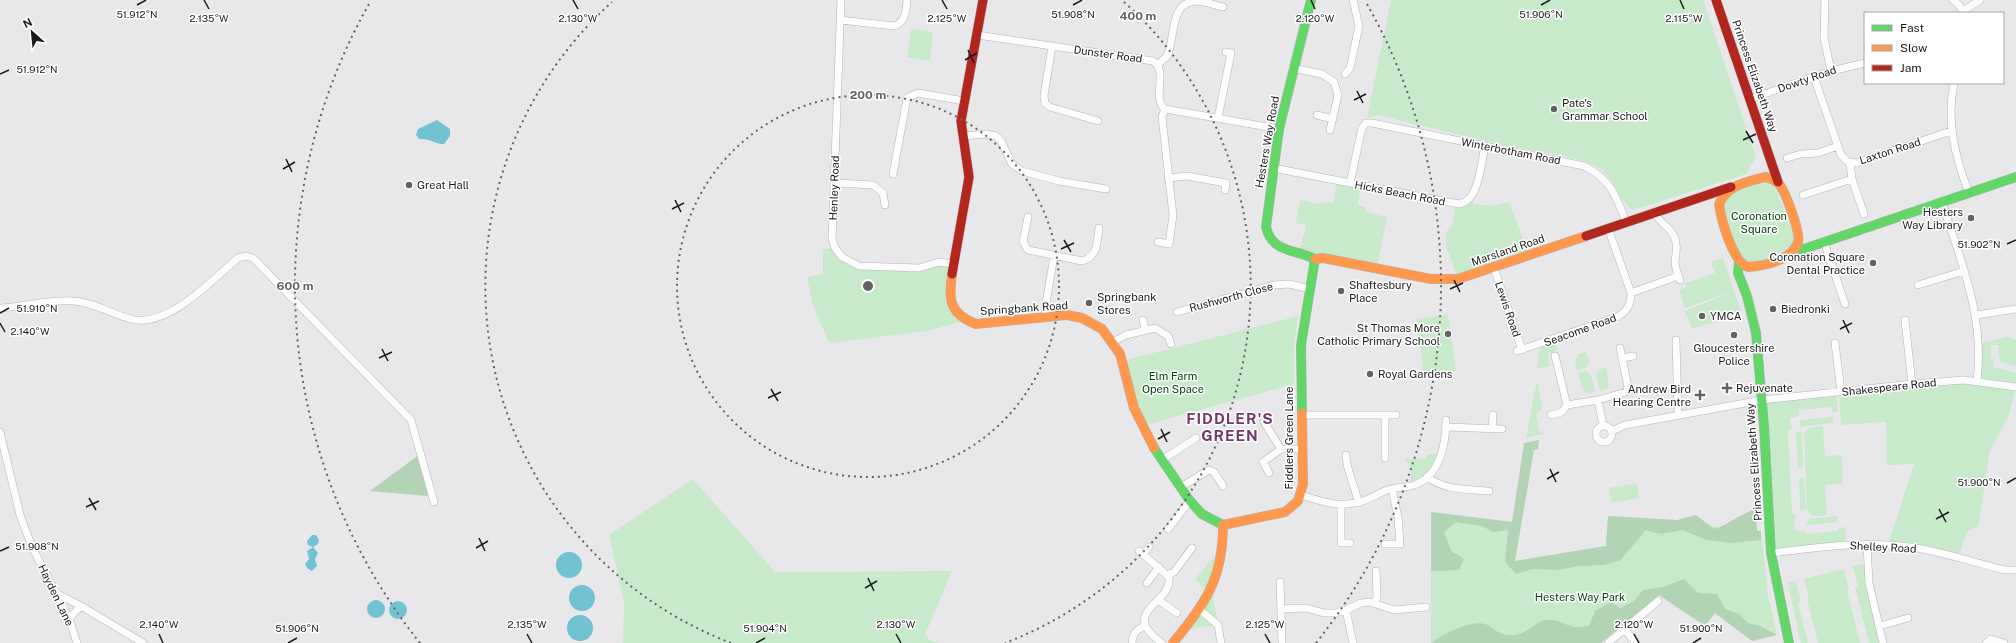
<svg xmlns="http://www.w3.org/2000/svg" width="2016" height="643" font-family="'Public Sans',sans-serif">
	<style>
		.green { fill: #c8eaca }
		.forest { fill: #b2d3b4 }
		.water { fill: #72c3d1 }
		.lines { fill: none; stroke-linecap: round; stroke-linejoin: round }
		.street-casing { stroke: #b4b4b7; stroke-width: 8 }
		.fast-casing { stroke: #b4b4b7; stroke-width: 10 }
		.slow-casing { stroke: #b4b4b7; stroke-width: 10 }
		.jam-casing { stroke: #b4b4b7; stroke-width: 10 }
		.street { stroke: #fcfcfc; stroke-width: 7 }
		.fast { stroke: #63d668; stroke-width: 9 }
		.slow { stroke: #ff974d; stroke-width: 9 }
		.jam { stroke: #b3261e; stroke-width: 9 }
		.ticks { fill: none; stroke: #1b1b1d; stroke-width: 1.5 }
		.ring { fill: none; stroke: #636365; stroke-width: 2; stroke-dasharray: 2 4 }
		.poi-dot { fill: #636365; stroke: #fff; stroke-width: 1.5 }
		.labels { text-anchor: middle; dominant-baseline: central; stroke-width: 3; stroke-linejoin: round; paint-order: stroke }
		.street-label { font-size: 11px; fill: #1b1b1d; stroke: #fff }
		.poi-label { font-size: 11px; fill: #1b1b1d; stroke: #fff; text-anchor: start }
		.park-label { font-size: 11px; fill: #00450c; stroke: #fff }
		.district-label { font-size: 15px; font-weight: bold; letter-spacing: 1px; fill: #713a68; stroke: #fff }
		.ticks-label { font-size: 10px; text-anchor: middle; fill: #1b1b1d; stroke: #fff; stroke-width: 3; stroke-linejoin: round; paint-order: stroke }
		.centre { fill: #636365; stroke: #fff; stroke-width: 2 }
		.ring-label { font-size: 12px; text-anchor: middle; font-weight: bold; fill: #636365; stroke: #fff; stroke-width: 3; stroke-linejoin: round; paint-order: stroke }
	</style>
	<rect width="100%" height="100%" fill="#e8e8eb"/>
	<path class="green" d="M1391,0H1703L1756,157L1746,174L1633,210C1617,200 1615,177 1597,167C1580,157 1543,153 1523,149C1474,139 1426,127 1378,115L1367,118Z
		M911,29L933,32L930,61L907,57Z
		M1337,180L1361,185L1358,205L1365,207L1368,213L1387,217L1377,268L1299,253L1306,225L1296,223L1300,200L1319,204L1324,202L1333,203Z
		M1765,181L1773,183L1795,236L1790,249C1778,254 1754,269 1742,260L1722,208L1730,194Z
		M1470,200L1474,204L1493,206L1509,202L1529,255L1458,279L1446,246V232L1452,225L1456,204Z
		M835,248L850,263L919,268L930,264H953L950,289L966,320L928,331L829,343L812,303L807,277L823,274V249Z
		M1723,258L1734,291L1685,308L1679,290L1686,287L1685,283L1715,273L1711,262Z
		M1734,291L1741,310L1719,321L1692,329L1685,311Z
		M1448,314L1456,371L1424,376L1416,319Z
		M1298,316L1294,348V384L1142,426L1122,361Z
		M2008,337L2016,340V366L2000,362L1998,345H1991V359L1994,360L1993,367L2016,373V385L2009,415L1990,451L1978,527L1969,530L1964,540L1959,558L1888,545L1914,464L1887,465L1886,422L1841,425L1839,392L1977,381L1979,343Z
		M1555,342L1557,350L1555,352L1548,354L1550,366L1537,369L1540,347Z
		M1586,352L1589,362L1585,368L1577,370L1575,361L1579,354Z
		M1606,367L1609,385L1607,389L1600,391L1596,374L1600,369Z
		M1586,371L1591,375L1595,392L1588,393L1582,389L1578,373Z
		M1537,380L1542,409L1536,414L1539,431L1544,434L1526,438Z
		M1836,392L1838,412L1832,413V407L1799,410V416L1790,418L1791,430H1788L1792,514H1795L1794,529L1798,531H1805L1806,534L1838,531V528L1845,527L1846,544L1771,553L1762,400Z
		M1833,417V423L1800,427V420Z
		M1823,426L1825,456L1842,455L1843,484L1825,485L1827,515C1818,516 1811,519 1807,509L1804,433L1809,428Z
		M1796,431L1802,433L1803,468H1798Z
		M1441,453L1433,470L1411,486V467L1404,459L1426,458V455Z
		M1799,478H1804L1806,509L1800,510Z
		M693,479L775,572L952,571L925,635L931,641L939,643H623L624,602L609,535Z
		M1637,483L1639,498L1612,503L1609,488Z
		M1431,512L1512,522L1515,561L1606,546L1608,516L1761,531L1768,595L1777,635L1752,641L1715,613L1705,626L1659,595L1601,643H1431Z
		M1837,516V522L1806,525L1809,519Z
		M1214,557L1221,561L1212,588L1218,625L1184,630L1209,593L1195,579Z
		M1867,563L1883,643H1869L1855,587L1858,586L1853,567L1844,569L1849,589L1847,590L1860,643H1818L1807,599L1809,598L1804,579L1796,582L1801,601L1798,602L1808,643H1801L1788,583Z"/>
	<path class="forest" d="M1539,440L1538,449L1534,450L1515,561L1606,546L1608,516L1677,520L1696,515L1714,529C1730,524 1740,514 1756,509L1757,531H1761V540L1731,543L1706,540L1683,530L1661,534L1645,530C1639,542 1628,548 1621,560L1604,565L1578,566L1559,570L1533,569L1516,574L1505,562L1508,530L1493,532L1482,526L1456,522L1444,532L1451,551L1464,559L1459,570L1431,571V512L1512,522L1524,443Z
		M420,454L428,496L370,491Z
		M1684,579L1698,593L1717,594L1725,609L1739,614L1748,623L1760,626L1777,635L1752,641L1715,613L1705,626L1659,595L1601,643H1431C1443,634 1470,620 1485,624C1496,628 1496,635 1512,635C1526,635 1536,622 1545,620C1558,618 1564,625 1574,627C1579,627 1585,626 1589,626L1595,611L1611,602L1620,608L1634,601L1643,590L1663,587Z"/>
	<path class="water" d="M437,120L450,129V136L444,144C434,144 430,138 419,139L416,135L418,129Z
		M312,535H316L319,540L318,544L313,547L318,553L315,559L317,566L312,571L307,568L305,564L309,559L307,551L313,547L308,545L307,541Z
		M556 565a13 13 0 1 1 26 0a13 13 0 1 1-26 0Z
		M569 598a13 13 0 1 1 26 0a13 13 0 1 1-26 0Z
		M367 609a9 9 0 1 1 18 0a9 9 0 1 1-18 0Z
		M389 610a9 9 0 1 1 18 0a9 9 0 1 1-18 0Z
		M567 628a13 13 0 1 1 26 0a13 13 0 1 1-26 0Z"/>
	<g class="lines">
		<defs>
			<path id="street" d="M841,0L832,239L835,248L842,257L859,266L919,268L939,262L953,264
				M1825,0L1824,38L1831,71
				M1953,0L1958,4L1964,13
				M1963,11L1980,0
				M840,20L894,26C906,22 906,11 907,0
				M977,35L1153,61C1169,71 1151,99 1165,109
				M1052,46L1044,96L1045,103L1050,107L1098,121
				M1158,64C1160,62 1165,59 1167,56C1176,39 1168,1 1198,1C1206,2 1215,5 1223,7
				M1293,68L1322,74L1334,82L1338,95L1330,130
				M1345,74L1350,68L1359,26L1353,0
				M1814,77L1841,155L1848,162L1857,163L1951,131
				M1954,83C1946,121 1955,157 1969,193
				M1750,99L1831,71L1865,63
				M1165,109L1279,129
				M1317,115L1333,119
				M1218,118L1231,53L1226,52
				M962,136L986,134L996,136L1001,141L1012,164L1022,171L1059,181L1106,189
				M1787,158L1801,154L1818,153L1838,146
				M1273,168L1459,204C1479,202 1481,163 1485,146
				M893,174L907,98L918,93L964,101
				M1168,178L1187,176L1226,183L1225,190
				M1852,179L1864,214
				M835,183L873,185L883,193L885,205
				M1350,183L1362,128L1366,123H1372L1584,166C1610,179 1616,195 1626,222
				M1803,195L1852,179L1850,163
				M1942,202C1961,262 1985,317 1977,381
				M1654,212C1658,222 1669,226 1674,236C1678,245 1676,252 1675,262C1675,268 1678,275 1680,280
				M1028,217L1023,242L1028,250L1082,261C1098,257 1097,242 1099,228
				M1158,242L1169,244L1173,215L1162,117L1165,109
				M1824,242L1845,304
				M1494,268L1522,350
				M1918,285L1964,271
				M1631,293L1678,276
				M0,308C24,307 49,299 73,301C93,302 111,314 131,319C167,329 212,280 238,258L246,256L253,258L411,420L434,502
				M1177,312L1274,285L1289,284L1310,289
				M1976,315L2016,309
				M1046,317L1045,309L1054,256
				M1143,320L1145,330
				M1905,320L1912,384
				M1676,340L1678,414
				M1113,342L1126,335L1155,328L1168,336L1171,344
				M1835,343L1841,392
				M1517,351L1617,317C1627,312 1631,304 1631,293L1608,228
				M1555,356L1567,405
				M1623,358L1633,356
				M1598,400L1603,425
				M1302,415H1396
				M1551,415L1562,412L1567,405L1598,400L1626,392L1628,387L1620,348
				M1264,422L1281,449H1303
				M1596 434a8 8 0 1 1 16 0a8 8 0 1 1-16 0Z
				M1446,427L1502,429
				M1492,429L1493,415
				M1612,431L1625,425L1762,400L1912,384L1964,380L2016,387
				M0,432L20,515L32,547L69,618L77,643
				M1346,455C1346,472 1356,486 1358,503
				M1385,458V416
				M1162,460L1196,438
				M1269,473L1263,462L1281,449
				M1427,477C1447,491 1466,489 1489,491
				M1181,487L1209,470L1214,472L1223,486
				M1301,495C1320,501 1339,508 1359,502C1369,500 1377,494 1387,490C1396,487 1405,488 1414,485C1440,477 1446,443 1446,420
				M1341,505V543H1350
				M1168,529L1190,501
				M1385,544H1400L1398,517L1392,489
				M1867,544L1869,583L1883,643
				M1139,551L1169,577C1173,604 1117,611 1162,643
				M1771,553C1820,547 1868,540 1917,548C1946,553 1976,563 2005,570H2016
				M1143,554L1149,547
				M1167,575L1174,572L1192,548
				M1280,582L1282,643
				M1147,583L1159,567
				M56,593L81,606L143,643
				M1158,600L1177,613
				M1375,602L1377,597L1376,571
				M1199,609L1218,625L1221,643
				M1281,609L1306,608L1324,613H1335L1346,610L1361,603L1370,602L1394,610L1426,607
				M1346,610L1353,643
				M69,618L81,606
				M1879,626L1908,618
				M1624,629L1636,643
				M1609,642L1658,601
				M1132,643C1133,633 1136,630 1145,626
				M1986,643L1991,639L2004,643"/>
			<path id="fast" d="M1311,0L1279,129L1266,227C1272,253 1295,249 1315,259
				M1792,253L2016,177
				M1739,261L1738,273L1747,296L1756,333L1764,426L1771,553L1789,643
				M1302,413L1301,345L1315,259
				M1154,448L1190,501L1202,514L1223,525"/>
			<path id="slow" d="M1765,177C1770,178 1775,179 1779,184C1785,191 1801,233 1798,242C1792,260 1765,266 1748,267C1733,263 1721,219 1719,204C1727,185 1747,182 1765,177Z
				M1315,259L1323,258L1431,279H1458L1586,236
				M952,274C948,300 950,314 976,324L1067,315L1082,318L1102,329L1120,354L1134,408L1154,448
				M1223,525L1285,512L1298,501L1303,484L1302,413
				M1173,643C1206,602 1223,579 1223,525"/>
			<path id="jam" d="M1716,0L1778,182
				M1586,236L1731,187
				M952,274L969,177L961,121L983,0"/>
		</defs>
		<use href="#street" class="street-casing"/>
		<use href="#fast" class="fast-casing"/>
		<use href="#slow" class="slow-casing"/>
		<use href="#jam" class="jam-casing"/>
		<use href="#street" class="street"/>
		<use href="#fast" class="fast"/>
		<use href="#slow" class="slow"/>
		<use href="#jam" class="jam"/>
	</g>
	<path class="ticks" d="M204,0L209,9M573,0L578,9M942,0L947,9M1311,0L1315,9M1680,0L1684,9M137,5L146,0M1073,5L1082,0M1541,5L1550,0M968,50L974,63M965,60L977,53M0,74L9,70M1357,91L1363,103M1354,100L1366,94M1746,131L1753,143M1743,140L1756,134M286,159L292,172M283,169L295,162M675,200L681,212M672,209L684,203M1064,240L1071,252M2007,244L2016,240M1061,249L1074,243M1454,280L1460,292M1450,289L1463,283M0,313L9,308M1843,320L1849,333M0,323L5,332M1840,329L1852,323M382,349L388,361M379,358L392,352M771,389L778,401M768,398L781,392M1161,429L1167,442M1158,439L1170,432M1550,469L1556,482M1547,479L1559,472M2007,483L2016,478M89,498L96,510M86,507L99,501M1939,509L1946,522M1936,519L1949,512M479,538L485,551M476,548L488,541M0,551L9,547M868,578L874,591M865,588L877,581M159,634L163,643M527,634L532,643M896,634L901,643M1265,634L1270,643M1634,634L1639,643M288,643L297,638M756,643L765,638M1693,643L1701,638"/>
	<g class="ring">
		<circle cx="868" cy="286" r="191"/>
		<path d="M731 643A382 382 0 0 1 612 2M1124 2A382 382 0 0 1 1005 643"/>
		<path d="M420 643A573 573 0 0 1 369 4M1367 4A573 573 0 0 1 1316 643"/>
	</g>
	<g class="poi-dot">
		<circle cx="1554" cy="109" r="4"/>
		<circle cx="409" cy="185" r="4"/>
		<circle cx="1971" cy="218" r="4"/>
		<circle cx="1873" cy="263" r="4"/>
		<circle cx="1341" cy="291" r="4"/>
		<circle cx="1089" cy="303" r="4"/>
		<circle cx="1773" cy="309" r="4"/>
		<circle cx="1702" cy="316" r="4"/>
		<circle cx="1448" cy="334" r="4"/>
		<circle cx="1734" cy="335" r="4"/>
		<circle cx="1370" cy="374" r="4"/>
		<path d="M1725 382h4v4h4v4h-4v4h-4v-4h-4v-4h4z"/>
		<path d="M1698 389h4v4h4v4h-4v4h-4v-4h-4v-4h4z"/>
	</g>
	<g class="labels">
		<g class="street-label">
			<text transform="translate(1108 54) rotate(8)">Dunster Road</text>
			<text transform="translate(1755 76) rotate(71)">Princess Elizabeth Way</text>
			<text transform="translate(1807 79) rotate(-19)">Dowty Road</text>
			<text transform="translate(1267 142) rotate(-80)">Hesters Way Road</text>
			<text transform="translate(1511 151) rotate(11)">Winterbotham Road</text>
			<text transform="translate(1890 151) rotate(-18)">Laxton Road</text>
			<text transform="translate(834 188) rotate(-88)">Henley Road</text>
			<text transform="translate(1400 193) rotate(11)">Hicks Beach Road</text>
			<text transform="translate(1508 250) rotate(-19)">Marsland Road</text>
			<text transform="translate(1231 297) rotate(-15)">Rushworth Close</text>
			<text transform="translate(1024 308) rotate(-4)">Springbank Road</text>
			<text transform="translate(1508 309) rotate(71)">Lewis Road</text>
			<text transform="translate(1580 330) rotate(-20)">Seacome Road</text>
			<text transform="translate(1889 387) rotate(-6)">Shakespeare Road</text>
			<text transform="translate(1289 438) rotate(-90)">Fiddlers Green Lane</text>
			<text transform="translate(1754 462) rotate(-94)">Princess Elizabeth Way</text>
			<text transform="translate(1883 547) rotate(3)">Shelley Road</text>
			<text transform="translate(56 595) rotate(64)">Hayden Lane</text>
		</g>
		<g class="poi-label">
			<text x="1562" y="103">Pate's<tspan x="1562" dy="13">Grammar School</tspan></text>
			<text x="417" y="185">Great Hall</text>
			<text x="1963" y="212" text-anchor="end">Hesters<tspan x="1963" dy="13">Way Library</tspan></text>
			<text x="1865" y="257" text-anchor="end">Coronation Square<tspan x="1865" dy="13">Dental Practice</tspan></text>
			<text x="1349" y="285">Shaftesbury<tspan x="1349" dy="13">Place</tspan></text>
			<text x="1097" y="297">Springbank<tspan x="1097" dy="13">Stores</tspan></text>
			<text x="1781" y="309">Biedronki</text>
			<text x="1710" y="316">YMCA</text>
			<text x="1440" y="328" text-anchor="end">St Thomas More<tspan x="1440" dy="13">Catholic Primary School</tspan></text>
			<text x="1734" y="348" text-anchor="middle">Gloucestershire<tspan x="1734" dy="13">Police</tspan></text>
			<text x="1378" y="374">Royal Gardens</text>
			<text x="1736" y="388">Rejuvenate</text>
			<text x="1691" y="389" text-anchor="end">Andrew Bird<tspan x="1691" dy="13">Hearing Centre</tspan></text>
		</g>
		<g class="park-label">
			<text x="1759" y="216">Coronation<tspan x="1759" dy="13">Square</tspan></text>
			<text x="1173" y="376">Elm Farm<tspan x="1173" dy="13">Open Space</tspan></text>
			<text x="1580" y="597">Hesters Way Park</text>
		</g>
		<g class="district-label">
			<text x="1230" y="418">FIDDLER'S<tspan x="1230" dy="17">GREEN</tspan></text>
		</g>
	</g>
	<g class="ticks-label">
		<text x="137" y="18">51.912°N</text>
		<text x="1073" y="18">51.908°N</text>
		<text x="1541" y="18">51.906°N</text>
		<text x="209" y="22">2.135°W</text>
		<text x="578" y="22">2.130°W</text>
		<text x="947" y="22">2.125°W</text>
		<text x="1315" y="22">2.120°W</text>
		<text x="1684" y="22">2.115°W</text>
		<text x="37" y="73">51.912°N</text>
		<text x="1979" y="248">51.902°N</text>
		<text x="37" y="312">51.910°N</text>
		<text x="30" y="335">2.140°W</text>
		<text x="1979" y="486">51.900°N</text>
		<text x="37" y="550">51.908°N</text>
		<text x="159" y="628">2.140°W</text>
		<text x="527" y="628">2.135°W</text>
		<text x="896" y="628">2.130°W</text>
		<text x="1265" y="628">2.125°W</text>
		<text x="1634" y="628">2.120°W</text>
		<text x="297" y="632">51.906°N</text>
		<text x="765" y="632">51.904°N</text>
		<text x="1701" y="632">51.900°N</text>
	</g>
	<circle cx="868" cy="286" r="6" class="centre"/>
	<g class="ring-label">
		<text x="1138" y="20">400 m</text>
		<text x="868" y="99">200 m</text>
		<text x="295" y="290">600 m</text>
	</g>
	<rect x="1864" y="12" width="140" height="72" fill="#ffffff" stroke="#a4a4a5"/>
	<rect x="1872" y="25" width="20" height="6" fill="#63d668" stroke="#a4a4a5"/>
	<text x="1900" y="32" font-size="12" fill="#1b1b1d">Fast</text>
	<rect x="1872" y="45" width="20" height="6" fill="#ff974d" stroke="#a4a4a5"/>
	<text x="1900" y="52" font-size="12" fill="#1b1b1d">Slow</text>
	<rect x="1872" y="65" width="20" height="6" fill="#b3261e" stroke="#a4a4a5"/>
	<text x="1900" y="72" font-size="12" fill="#1b1b1d">Jam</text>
	<g transform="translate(32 32) rotate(333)" stroke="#ffffff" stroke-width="3" paint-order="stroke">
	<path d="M0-3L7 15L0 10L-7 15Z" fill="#1b1b1d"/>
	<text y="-6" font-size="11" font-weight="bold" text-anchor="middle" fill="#1b1b1d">N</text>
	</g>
</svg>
